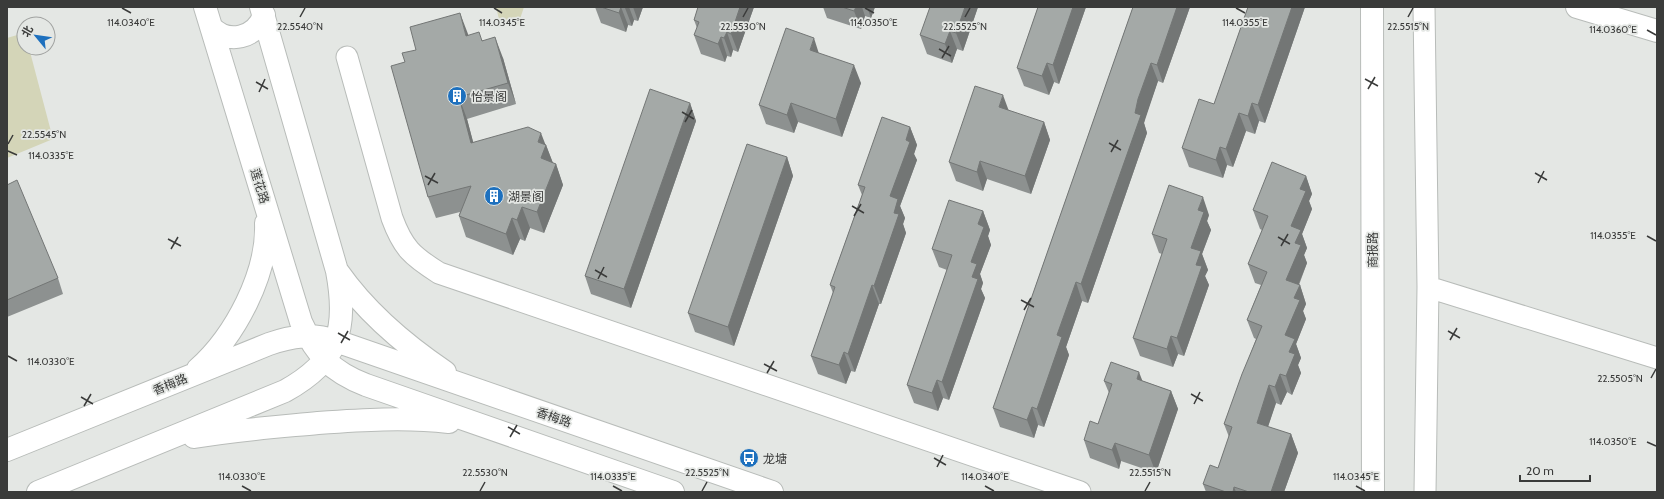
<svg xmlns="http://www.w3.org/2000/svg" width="1664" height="499" font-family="Cabin,'Noto Sans SC',sans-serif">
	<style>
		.green { fill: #d4d5b8 }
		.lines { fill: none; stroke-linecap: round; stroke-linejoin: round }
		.street-casing { stroke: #b8bcb9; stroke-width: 23 }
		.secondary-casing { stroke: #b8bcb9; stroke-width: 24 }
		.primary-casing { stroke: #b8bcb9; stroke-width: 24 }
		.street { stroke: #fff; stroke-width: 21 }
		.secondary { stroke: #fff; stroke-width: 22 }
		.primary { stroke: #fff; stroke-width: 22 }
		.wall { fill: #8d9190 }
		.shaded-wall { fill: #737675 }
		.building { fill: #a4a9a7; stroke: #737675 }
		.ticks { fill: none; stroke: #3a3b3a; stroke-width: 1.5 }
		.labels { text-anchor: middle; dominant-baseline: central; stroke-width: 3.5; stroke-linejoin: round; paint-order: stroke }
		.poi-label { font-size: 12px; fill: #3a3b3a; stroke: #e4e7e4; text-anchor: start }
		.street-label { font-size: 12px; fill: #3a3b3a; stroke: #e4e7e4 }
		.ticks-label { font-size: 10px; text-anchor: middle; fill: #3a3b3a; stroke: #e4e7e4; stroke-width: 3.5; stroke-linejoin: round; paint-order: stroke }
	</style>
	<rect width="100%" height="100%" fill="#e4e7e4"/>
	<path class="green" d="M496,7H524L518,25L499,19Z
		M24,33V48H29L53,139L7,158V38Z"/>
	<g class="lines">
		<defs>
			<path id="street" d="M1424,7L1428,287L1425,492
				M347,57L392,218C403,248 412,256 439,273L1080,492
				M1428,287L1657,358"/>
			<path id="secondary" d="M1372,7L1373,492
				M1577,7L1657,31"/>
			<path id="primary" d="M205,7L301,322C316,355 332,372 366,385L673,492
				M211,27C228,45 256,38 264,15
				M338,272C366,312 405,345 445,372
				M198,369C235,336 268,274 266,223
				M194,437C235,430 276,427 318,423C361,420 405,417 449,422
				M7,450L269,344C292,336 312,333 336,341L772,492
				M38,492L285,391C339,361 348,330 337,271L261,7"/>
		</defs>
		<use href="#street" class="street-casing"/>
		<use href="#secondary" class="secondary-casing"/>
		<use href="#primary" class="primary-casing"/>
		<use href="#street" class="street"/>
		<use href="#secondary" class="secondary"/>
		<use href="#primary" class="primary"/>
	</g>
	<path class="wall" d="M595,7H643L638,21L634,20L632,26L628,25L626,32L601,23Z
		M698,7H754L738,52L733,50L731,57L727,56L725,62L701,54L694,35L697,28L694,20Z
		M823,7H875L871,18L865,16L861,29L827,18Z
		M978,7L963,51L957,49L952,63L927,54L920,35Z
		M1038,7H1086L1059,84L1054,82L1049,95L1024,86L1017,68Z
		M1133,7H1190L1163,83L1158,81L1145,118L1144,123L1147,133L1088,303L1082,301L1066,347L1069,355L1044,427L1038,425L1034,438L1000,427L993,408Z
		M1248,7H1305L1265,123L1259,121L1255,134L1246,131L1233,167L1227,165L1223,178L1189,167L1182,148L1214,104Z
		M468,35L482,40L503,58L516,104L467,119L473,142L546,145L553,163L556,164L563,185L544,233L530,228L525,241L520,239L513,255L466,237L459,216L460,212L436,218L428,197L405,62Z
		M819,53L861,83L842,137L798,122L794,133L766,124L759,105Z
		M690,103L696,121L631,308L591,294L585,276Z
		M1044,122L1050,140L1031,194L987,179L983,191L956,181L949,162Z
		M910,127L917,145L914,154L917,160L900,206L905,218L903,224L906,233L881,304H879L855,372L851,371L846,384L818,374L811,356L833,293L830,285L862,195L858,185Z
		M787,157L793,176L734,346L695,332L688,313Z
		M1306,176L1312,194L1309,201L1312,209L1302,234L1307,248L1304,255L1307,263L1299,285H1300L1306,304L1303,311L1306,319L1296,344L1301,358L1298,365L1301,373L1292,395L1287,392L1281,405L1276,403L1268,427L1291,434L1298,453L1284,492H1206L1203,484L1218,468L1229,437L1224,424L1256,339L1254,338L1247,320L1261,285L1255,283L1248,264L1262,230L1260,229L1253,210Z
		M7,185L58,278L63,294L7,317Z
		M983,211L990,230L988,236L991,245L980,274L983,283L981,289L985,298L949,400L943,398L938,411L914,403L907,385L947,270L939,267L932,249Z
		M1209,215L1207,221L1211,230L1202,254L1208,270L1205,276L1209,285L1184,356L1178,354L1173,367L1140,356L1133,338L1162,254L1159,253L1152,234Z
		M1104,381H1143L1171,391L1178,409L1156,473L1121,461L1119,469L1090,458L1084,440L1098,424L1109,393Z"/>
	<path class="shaded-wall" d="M621,7L628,25L626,32L619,13Z
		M625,7H629L634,20L632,26L625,8Z
		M633,7H643L638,21Z
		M740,7H754L738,52L731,34Z
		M856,7H862L865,16L861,29L854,11Z
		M867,7H875L871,18Z
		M965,7H978L963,51L956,33Z
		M1073,7H1086L1059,84L1053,65Z
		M1177,7H1190L1163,83L1157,65Z
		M1292,7H1305L1265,123L1258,105Z
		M460,13L468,34L474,57L466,36Z
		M950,31L957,49L952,63L945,44Z
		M727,32L733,50L731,57L724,38Z
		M495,37L503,58L516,104L508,83Z
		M721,37L727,56L725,62L718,44Z
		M814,38L820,57L810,50Z
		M1047,63L1054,82L1049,95L1042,76Z
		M1151,63L1158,81L1144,123L1147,133L1088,303L1081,284L1135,113L1138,99Z
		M854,65L861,83L842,137L836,119Z
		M1003,95L1010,114L999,107Z
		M459,97L467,119L479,164L471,143Z
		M690,103L696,121L631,308L624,289Z
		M791,103L798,122L794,133L787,115Z
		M1252,103L1259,121L1255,134L1248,116Z
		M1239,113L1246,131L1233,167L1226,149Z
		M1044,122L1050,140L1031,194L1025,176Z
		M910,127L917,145L914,154L917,160L900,206L905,218L903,224L906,233L881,304L874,286L894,213L890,196L906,140Z
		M541,133L546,146V145L554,166L541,158L538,142Z
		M1220,147L1227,165L1223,178L1216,160Z
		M787,157L793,176L734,346L728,327Z
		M980,161L987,179L983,191L977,172Z
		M556,164L563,185L544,233L537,212Z
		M1306,176L1312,194L1309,201L1312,209L1302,234L1307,248L1304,255L1307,263L1293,298L1286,280L1295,243L1291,226L1300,189Z
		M1203,197L1209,215L1207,221L1211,230L1202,254L1208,270L1205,276L1209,285L1184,356L1177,338L1191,248L1198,210Z
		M522,207L530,228L525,241L517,220Z
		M983,211L990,230L988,236L991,245L980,274L983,283L981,289L985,298L949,400L942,382L972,277L971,262L978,224Z
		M512,218L520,239L513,255L506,234Z
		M1076,282L1082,301L1066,347L1069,355L1044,427L1037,409L1057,335Z
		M872,285L879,304L855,372L848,354Z
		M1300,285L1306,304L1303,311L1306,319L1296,344L1301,358L1298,365L1301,373L1292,395L1286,376L1289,352L1285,335L1294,298Z
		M1171,336L1178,354L1173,367L1167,349Z
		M844,352L851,371L846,384L839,365Z
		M1139,372L1146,390L1137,379Z
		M1280,374L1287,392L1281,405L1275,387Z
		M937,380L943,398L938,411L932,393Z
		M1269,385L1276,403L1263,441L1257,423Z
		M1171,391L1178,409L1156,473L1149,455Z
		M1032,407L1038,425L1034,438L1027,420Z
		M1291,434L1298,453L1284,492H1271Z
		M1115,443L1121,461L1119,469L1112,450Z
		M1234,487L1236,492H1233Z"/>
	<path class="building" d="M601,7H621L619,13Z
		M698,7H740L731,34L727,32L724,38L721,37L718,44L694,35L699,22L694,20Z
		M842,7H856L854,11Z
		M930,7H965L956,33L950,31L945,44L920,35Z
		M1038,7H1073L1053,65L1047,63L1042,76L1017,68Z
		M1133,7H1177L1157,65L1151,63L1138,99L1135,113L1141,115L1081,284L1076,282L1057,335L1062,337L1037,409L1032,407L1027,420L993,408Z
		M1248,7H1292L1258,105L1252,103L1248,116L1239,113L1226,149L1220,147L1216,160L1182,148L1199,99L1214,104Z
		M460,13L466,36L479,32L482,41L495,37L508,83L459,97L471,143L528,127L541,133L538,142L546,145L541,158L556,164L537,212L522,207L517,220L512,218L506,234L459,216L471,186L428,197L391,66L405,62L402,53L416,50L410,27Z
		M786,28L814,38L810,50L854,65L836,119L791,103L787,115L759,105Z
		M975,86L1003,95L999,107L1044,122L1025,176L980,161L977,172L949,162Z
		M650,89L690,103L624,289L585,276Z
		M882,117L910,127L906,140L910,142L890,196L898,199L894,213L899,214L874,286L872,285L848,354L844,352L839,365L811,356L835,287L830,285L865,187L858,185Z
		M747,144L787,157L728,327L688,313Z
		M1272,162L1306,176L1300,189L1306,191L1291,226L1301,230L1295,243L1301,245L1286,280L1300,285L1294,298L1300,300L1285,335L1295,339L1289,352L1295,354L1286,376L1280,374L1275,387L1269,385L1257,423L1291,434L1271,492H1249L1234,487L1233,492H1226L1203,484L1210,465L1218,468L1232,427L1224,424L1242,374L1262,326L1247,320L1267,272L1248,264L1268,216L1253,210Z
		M17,180L58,278L7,300V185Z
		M1169,185L1203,197L1198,210L1204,212L1191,248L1201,251L1196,265L1202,266L1177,338L1171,336L1167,349L1133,338L1167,239L1152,234Z
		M949,200L983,211L978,224L984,227L971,262L977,264L972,277L978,279L942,382L937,380L932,393L907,385L952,255L932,249Z
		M1111,362L1139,372L1137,379L1171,391L1149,455L1115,443L1112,450L1084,440L1090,421L1098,424L1112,384L1104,381Z"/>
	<path class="ticks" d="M122,8L131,13M494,8L502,13M865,8L874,13M1236,8L1245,13M300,17L305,8M743,17L748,8M965,17L970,8M1408,17L1413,8M1647,30L1656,35M939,49L951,56M942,58L949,46M1365,79L1378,86M256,82L268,89M1368,89L1375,77M259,92L265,79M682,112L694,119M685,122L692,110M1109,143L1121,150M8,144L13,135M8,151L17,155M1111,152L1118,140M1535,173L1547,180M425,176L438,183M1538,183L1544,171M428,185L435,173M852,206L864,213M854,216L861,204M1647,236L1656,241M1278,237L1290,244M168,239L181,246M1281,246L1288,234M171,249L178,237M595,270L607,277M598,279L604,267M1021,300L1034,307M1024,310L1031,298M1448,331L1460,338M338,333L350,340M1450,340L1457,328M341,343L348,331M8,356L17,361M764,364L777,371M767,373L774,361M1651,378L1656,369M1191,394L1203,401M81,397L93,404M1194,404L1200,392M84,406L91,394M508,427L520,434M510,437L517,425M1647,442L1656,446M934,458L946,465M937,467L943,455M242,486L251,491M613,486L622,491M985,486L994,491M1356,486L1365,491M480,491L485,482M702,491L707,482M1145,491L1150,482"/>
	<defs>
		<symbol id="building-disc" viewBox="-11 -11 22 22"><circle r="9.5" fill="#1d70be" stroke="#e4e7e4"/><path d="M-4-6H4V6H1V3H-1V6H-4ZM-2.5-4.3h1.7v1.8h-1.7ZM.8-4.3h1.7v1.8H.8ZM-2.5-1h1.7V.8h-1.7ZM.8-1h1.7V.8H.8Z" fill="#fff"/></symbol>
		<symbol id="bus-disc" viewBox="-11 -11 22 22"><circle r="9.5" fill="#1d70be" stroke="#e4e7e4"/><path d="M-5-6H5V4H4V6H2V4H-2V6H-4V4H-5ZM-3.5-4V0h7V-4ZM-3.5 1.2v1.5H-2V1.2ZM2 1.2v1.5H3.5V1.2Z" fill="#fff"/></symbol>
	</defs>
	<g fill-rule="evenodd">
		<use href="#building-disc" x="446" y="85" width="22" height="22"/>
		<use href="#building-disc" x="483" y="185" width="22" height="22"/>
		<use href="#bus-disc" x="738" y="447" width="22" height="22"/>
	</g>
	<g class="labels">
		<g class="poi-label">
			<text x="471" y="96">怡景阁</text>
			<text x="508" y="196">湖景阁</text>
			<text x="763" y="458">龙塘</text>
		</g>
		<g class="street-label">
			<text transform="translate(260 186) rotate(73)">莲花路</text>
			<text transform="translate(1372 250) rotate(-90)">商报路</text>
			<text transform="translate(170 384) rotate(-22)">香梅路</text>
			<text transform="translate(554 417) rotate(19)">香梅路</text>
		</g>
	</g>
	<g class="ticks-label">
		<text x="131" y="26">114.0340°E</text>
		<text x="502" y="26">114.0345°E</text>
		<text x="874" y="26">114.0350°E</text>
		<text x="1245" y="26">114.0355°E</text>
		<text x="300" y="30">22.5540°N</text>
		<text x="743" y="30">22.5530°N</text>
		<text x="965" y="30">22.5525°N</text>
		<text x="1408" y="30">22.5515°N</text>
		<text x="1613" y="33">114.0360°E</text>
		<text x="44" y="138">22.5545°N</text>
		<text x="51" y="159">114.0335°E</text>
		<text x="1613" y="239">114.0355°E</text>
		<text x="51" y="365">114.0330°E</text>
		<text x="1620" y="382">22.5505°N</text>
		<text x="1613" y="445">114.0350°E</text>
		<text x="485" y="476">22.5530°N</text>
		<text x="707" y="476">22.5525°N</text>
		<text x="1150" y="476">22.5515°N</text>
		<text x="242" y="480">114.0330°E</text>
		<text x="613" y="480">114.0335°E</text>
		<text x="985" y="480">114.0340°E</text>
		<text x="1356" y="480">114.0345°E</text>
	</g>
	<rect width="1664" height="499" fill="none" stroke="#3a3b3a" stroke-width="16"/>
	<g transform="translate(36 36) rotate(299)"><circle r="19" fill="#e4e7e4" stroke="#a0a2a0"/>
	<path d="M0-3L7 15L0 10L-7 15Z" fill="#1d70be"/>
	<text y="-6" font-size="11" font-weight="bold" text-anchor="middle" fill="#3a3b3a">北</text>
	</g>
	<path d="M1520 475v6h70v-6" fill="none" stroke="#3a3b3a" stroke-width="2"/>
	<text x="1526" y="475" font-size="12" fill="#3a3b3a" stroke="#e4e7e4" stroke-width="3" paint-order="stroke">20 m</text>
</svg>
